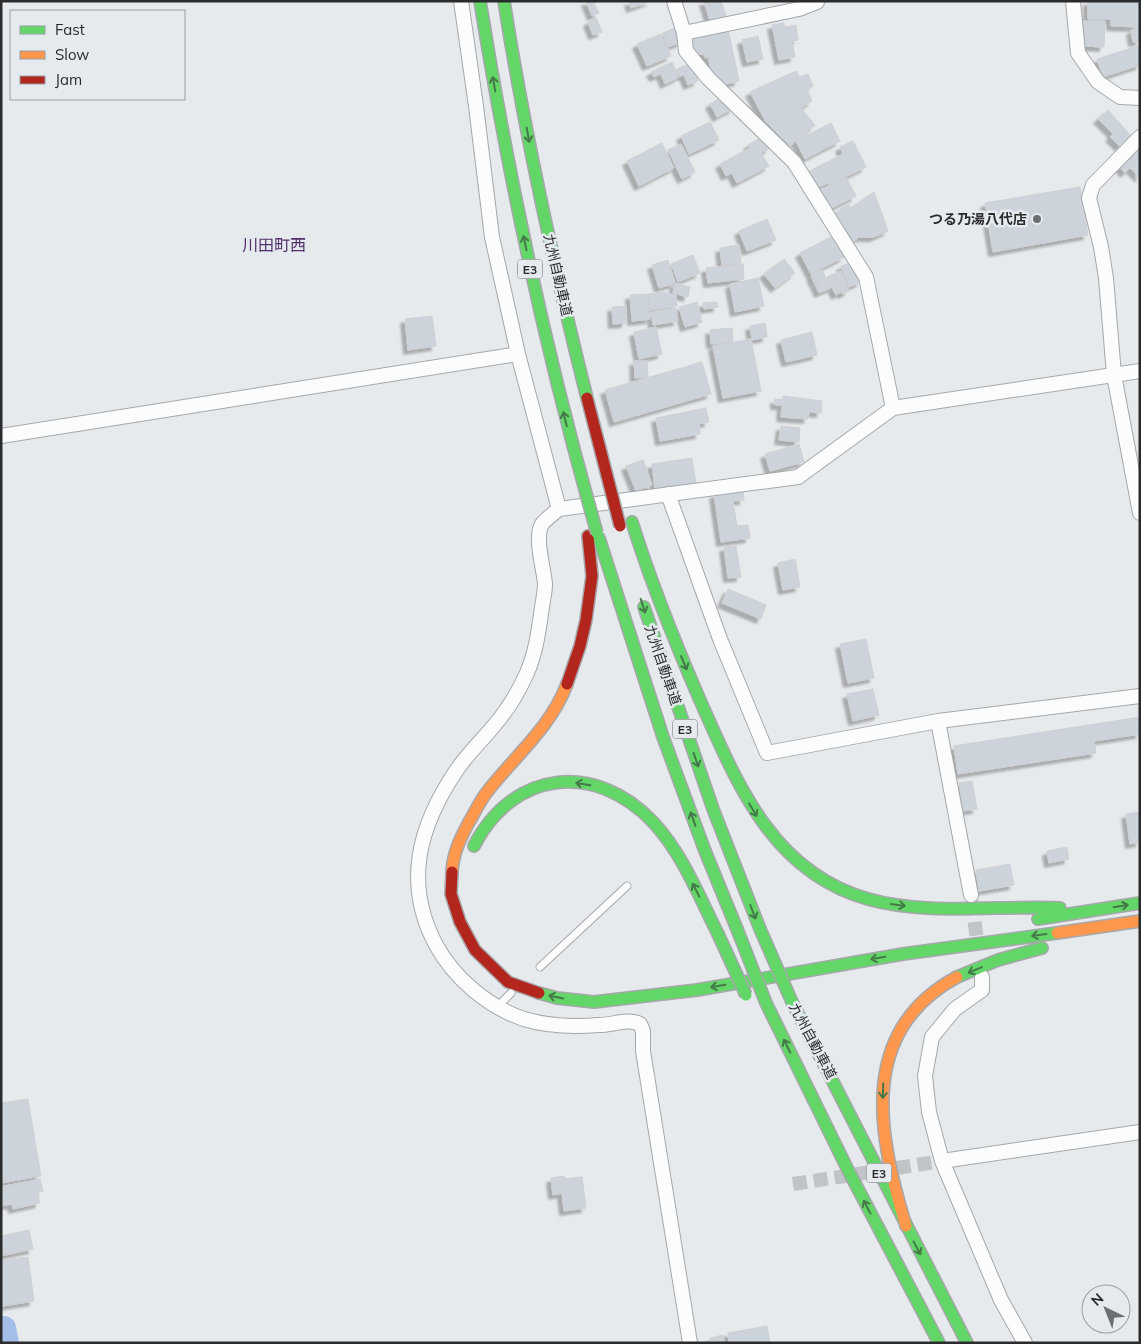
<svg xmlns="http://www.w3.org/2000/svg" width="1141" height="1344" font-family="Mulish,'Noto Sans JP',sans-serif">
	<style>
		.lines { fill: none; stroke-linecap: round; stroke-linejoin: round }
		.river { stroke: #a4bde9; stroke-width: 24 }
		.building { fill: #cdd3db; stroke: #ced0d3; filter: url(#shadow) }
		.street-tunnel { stroke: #c1c4c7; stroke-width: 14; stroke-dasharray: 14 7; stroke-linecap: butt }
		.lane-casing { stroke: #a6a7aa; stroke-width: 9 }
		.street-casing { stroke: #a6a7aa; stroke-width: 16 }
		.fast-casing { stroke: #a6a7aa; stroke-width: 14 }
		.slow-casing { stroke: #a6a7aa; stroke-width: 14 }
		.jam-casing { stroke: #a6a7aa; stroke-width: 14 }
		.lane { stroke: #fbfcfc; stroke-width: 7 }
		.street { stroke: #fbfcfc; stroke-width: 14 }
		.fast { stroke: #63d668; stroke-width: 11 }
		.slow { stroke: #ff974d; stroke-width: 11 }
		.jam { stroke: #b3261e; stroke-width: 11 }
		.fast-bridge-casing { stroke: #a6a7aa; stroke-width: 14; stroke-linecap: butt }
		.jam-bridge-casing { stroke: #a6a7aa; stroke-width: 14; stroke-linecap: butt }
		.fast-bridge { stroke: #63d668; stroke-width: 11 }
		.jam-bridge { stroke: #b3261e; stroke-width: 11 }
		.oneway { stroke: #447848 }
		.poi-dot { fill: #6c6e70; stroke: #e5eaef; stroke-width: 2 }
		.labels { text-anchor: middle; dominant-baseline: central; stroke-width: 5; stroke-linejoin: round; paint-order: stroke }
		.shield { fill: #e5eaef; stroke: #626467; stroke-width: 1 }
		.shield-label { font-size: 12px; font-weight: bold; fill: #2a2b2d }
		.poi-label { font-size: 14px; font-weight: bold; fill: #2a2b2d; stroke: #e5eaef; text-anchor: end }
		.street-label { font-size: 14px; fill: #2a2b2d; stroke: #e5eaef }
		.quarter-label { font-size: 16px; fill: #533069; stroke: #e5eaef }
	</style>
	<defs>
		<filter id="shadow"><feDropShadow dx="-4.5" dy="4.5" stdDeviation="1" flood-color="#0004"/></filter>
	</defs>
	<rect width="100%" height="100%" fill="#e7eaed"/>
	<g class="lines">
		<path class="river" d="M4,1328L7,1343"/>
	</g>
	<path class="building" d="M586,1H599L594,3L599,13L592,16Z
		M629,1H651L631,8Z
		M704,1H721L726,16L710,21Z
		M1088,1H1140V27L1111,26V19H1088Z
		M596,18L602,32L593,35L588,22Z
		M1084,21H1105L1104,47L1082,46Z
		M784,23L785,27L796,25L798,40L792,41L795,57L779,60L772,25Z
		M677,27L682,42L668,47L663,33Z
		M1140,28V41L1133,42L1131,30Z
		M728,29L739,81L722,85L712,74L708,57L705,58L704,54L693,55L690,33Z
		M661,34L671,56L647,66L637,44Z
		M758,36L763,59L747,62L742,40Z
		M1138,46L1140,52V65L1103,77L1097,59Z
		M672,62L679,77L665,84L661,74L654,77L651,72Z
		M691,63L698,81L688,85L684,75L680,76L677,69Z
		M796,71L799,77L808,74L813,86L807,89L812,101L801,108L815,125L790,146L766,122L750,92Z
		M728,97L734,108L717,117L710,104L718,99L719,102Z
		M1108,110L1131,136L1120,147L1110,137L1113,134L1098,119Z
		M710,122L719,140L689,154L681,136Z
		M831,123L840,141L805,159L796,141Z
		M764,136L770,148L761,153L769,166L737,183L732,173L726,176L720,164L750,148L748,145Z
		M853,141L866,167L829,185L828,183L815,189L806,173L843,154L840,147Z
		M662,143L674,168L639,186L627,161Z
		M681,144L695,172L682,179L668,150Z
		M1140,148V178L1130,168L1125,173L1119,166Z
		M846,177L856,196L826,211L816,192Z
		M1080,187L1088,235L993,252L985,203Z
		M874,192L888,231L874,237H859L851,243L832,216L848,204L851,208Z
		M767,219L776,240L747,251L739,231Z
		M833,236L844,257L811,274L800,253Z
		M739,245L741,263L722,265L720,248Z
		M693,255L700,273L678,282L671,264Z
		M784,259L795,273L775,288L764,274Z
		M668,260L675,283L659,288L652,265Z
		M853,262L861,282L849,287L841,266Z
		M743,264L744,279L708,283L706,268Z
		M822,270L826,278L814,283L811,275Z
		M841,271L849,291L842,294L834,274Z
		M833,274L841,292L836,295L827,277Z
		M758,278L764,306L735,312L730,284Z
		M827,279L831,288L819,293L815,284Z
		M675,283L690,287L688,297L673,293Z
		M663,292L676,295L677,306L650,310L648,294Z
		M647,294L650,319L632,321L630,295Z
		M697,302L702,322L685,327L679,307Z
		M717,302L718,307L704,309L703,303Z
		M626,306V323L613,324L612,307Z
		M676,308L678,321L653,325L651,312Z
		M432,316L436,346L408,350L405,319Z
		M765,323L767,337L752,340L750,326Z
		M656,327L662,354L639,359L634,332Z
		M732,328L733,342L711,344L710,330Z
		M812,332L817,355L786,362L781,340Z
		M751,339L761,391L723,398L713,346Z
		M634,361H647L648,377L635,378Z
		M702,362L711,394L614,422L605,390Z
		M783,396L822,401L821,413L809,412L808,419L781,417L782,405H775V399L783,400Z
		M706,408L709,422L699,424L700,434L660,441L656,418Z
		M781,426L800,428L799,442L779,440Z
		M799,444L804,462L770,471L765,454Z
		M692,458L696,484L655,489L652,464Z
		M643,460L652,485L636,491L626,466Z
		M743,490L744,500L733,501L737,526L748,525L750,538L721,542L714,494Z
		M736,546L741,577L728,578L724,547Z
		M795,559L800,587L783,590L778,563Z
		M728,589L766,605L761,619L722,603Z
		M866,639L874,678L848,683L840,644Z
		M873,689L879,715L853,721L847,694Z
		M1140,717V734L1094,741L1096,753L958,774L954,746Z
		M972,781L977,809L963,811L959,783Z
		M1140,812V842L1130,844L1126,814Z
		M1067,847L1069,859L1049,863L1047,851Z
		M1010,864L1014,885L979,891L976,870Z
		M28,1099L41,1176L1,1183V1103Z
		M564,1176L565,1179L582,1177L586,1208L564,1211L562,1193L553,1195L551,1178Z
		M40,1179L43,1191L37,1192L40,1203L13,1209L12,1204L1,1206V1187Z
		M29,1230L33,1249L1,1256V1236Z
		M28,1257L34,1301L3,1306L1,1292V1260Z
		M767,1326L770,1343H729L728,1333Z
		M723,1335L724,1343H711L710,1338Z"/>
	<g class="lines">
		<path class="street-tunnel" d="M972,901L978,949
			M793,1184L942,1161"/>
		<defs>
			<path id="lane" d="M540,967L627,886
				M497,1007L511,993"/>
			<path id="street" d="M461,1L476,106L492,237L518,354L559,509
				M674,1L684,33L686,51L708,78L794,162L866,277L893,408
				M1073,1L1078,53L1098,82L1120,97L1140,98
				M684,33L799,9L817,2
				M1140,137L1093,185L1089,198L1101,247L1106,278L1114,375L1140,513
				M1,436L518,354
				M668,494L720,639L767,753L938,721L1140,696
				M938,721L971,895
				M982,977V990L955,1009L932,1037L925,1076L929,1112L942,1161L1001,1300L1025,1343
				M942,1161L1140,1132
				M690,1343L643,1051V1031L640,1024C627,1018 613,1025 599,1025C575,1027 547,1026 524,1019C488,1007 454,978 436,945C403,883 419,826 456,771C470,750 490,733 504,713C513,701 521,686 527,673C536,652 539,629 542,607C543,600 545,592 545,584C544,569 534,538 542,524C546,519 554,513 559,509L798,477L893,408L1140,371"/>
			<path id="fast" d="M632,522C651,583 674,640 699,698C736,781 771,872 868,899C928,916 998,905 1060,908
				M599,538L663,737L705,851L737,929
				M644,607L713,809L760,929
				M474,846C513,770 595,761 653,822C682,853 699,896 718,934
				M1038,919L1140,903
				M957,977L998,960L1042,948
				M539,993L557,998L594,1002L697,990L903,954L1057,933
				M792,1002L967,1343
				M766,1003L848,1170L939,1343"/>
			<path id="slow" d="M452,872C453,853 460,839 469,822C475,812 480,801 487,792C514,757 551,727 567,684
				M1057,933L1140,921
				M906,1226C878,1135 857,1031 957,977"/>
			<path id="jam" d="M567,684L580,646L586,620L592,576L588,536
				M452,872L451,894L460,922L475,950L508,982L539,993"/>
		</defs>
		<use href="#lane" class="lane-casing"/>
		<use href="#street" class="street-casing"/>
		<use href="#fast" class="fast-casing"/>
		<use href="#slow" class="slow-casing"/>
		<use href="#jam" class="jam-casing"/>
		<use href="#lane" class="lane"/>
		<use href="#street" class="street"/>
		<use href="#fast" class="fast"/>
		<use href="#slow" class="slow"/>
		<use href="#jam" class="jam"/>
		<defs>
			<path id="fast-bridge" d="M480,1C509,181 547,358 597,533
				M504,1C525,135 554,267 587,398
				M737,929L766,1003
				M760,929L792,1002
				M718,934L746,995"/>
			<path id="jam-bridge" d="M587,398L620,526"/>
		</defs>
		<use href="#fast-bridge" class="fast-bridge-casing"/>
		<use href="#jam-bridge" class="jam-bridge-casing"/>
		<use href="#fast-bridge" class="fast-bridge"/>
		<use href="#jam-bridge" class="jam-bridge"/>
	</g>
	<defs><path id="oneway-shaft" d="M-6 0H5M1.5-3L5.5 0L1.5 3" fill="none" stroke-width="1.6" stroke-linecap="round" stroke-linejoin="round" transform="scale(1.25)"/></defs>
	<g class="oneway">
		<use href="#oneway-shaft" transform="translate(494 84) rotate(-100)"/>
		<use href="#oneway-shaft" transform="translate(528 135) rotate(80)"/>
		<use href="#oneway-shaft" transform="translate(525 243) rotate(-102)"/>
		<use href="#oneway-shaft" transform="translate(565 419) rotate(-104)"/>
		<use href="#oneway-shaft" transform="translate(643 606) rotate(72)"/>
		<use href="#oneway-shaft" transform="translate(684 663) rotate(67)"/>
		<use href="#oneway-shaft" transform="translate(696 760) rotate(71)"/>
		<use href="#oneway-shaft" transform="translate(583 784) rotate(-170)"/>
		<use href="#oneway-shaft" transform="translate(753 810) rotate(59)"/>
		<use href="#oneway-shaft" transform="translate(693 819) rotate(-110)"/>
		<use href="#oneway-shaft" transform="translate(696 890) rotate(-117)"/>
		<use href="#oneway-shaft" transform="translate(898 905) rotate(8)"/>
		<use href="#oneway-shaft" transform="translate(1121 906) rotate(-9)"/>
		<use href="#oneway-shaft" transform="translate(753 912) rotate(69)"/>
		<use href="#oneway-shaft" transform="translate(1039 935) rotate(172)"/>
		<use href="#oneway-shaft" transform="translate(878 958) rotate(170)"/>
		<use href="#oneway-shaft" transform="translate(975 970) rotate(157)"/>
		<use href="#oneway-shaft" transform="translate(718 986) rotate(170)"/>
		<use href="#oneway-shaft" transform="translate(556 997) rotate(-169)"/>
		<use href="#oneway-shaft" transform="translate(787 1046) rotate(-116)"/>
		<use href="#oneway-shaft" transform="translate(883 1091) rotate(92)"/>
		<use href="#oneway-shaft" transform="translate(867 1207) rotate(-118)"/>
		<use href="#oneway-shaft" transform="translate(917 1248) rotate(62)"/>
	</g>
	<circle class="poi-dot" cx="1037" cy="219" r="5"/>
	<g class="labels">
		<g class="shield">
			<rect x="517.5" y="259.5" width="25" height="19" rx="4"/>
			<rect x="672.5" y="719.5" width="25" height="19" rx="4"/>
			<rect x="866.5" y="1163.5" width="25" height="19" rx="4"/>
		</g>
		<g class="shield-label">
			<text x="530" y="269">E3</text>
			<text x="685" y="729">E3</text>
			<text x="879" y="1173">E3</text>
		</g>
		<g class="poi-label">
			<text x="1027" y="219">つる乃湯八代店</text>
		</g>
		<g class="street-label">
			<text transform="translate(558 275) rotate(77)">九州自動車道</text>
			<text transform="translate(663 665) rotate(71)">九州自動車道</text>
			<text transform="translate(813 1041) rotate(62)">九州自動車道</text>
		</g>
		<g class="quarter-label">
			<text x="274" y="245">川田町西</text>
		</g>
	</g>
	<rect width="1141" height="1344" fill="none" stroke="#2a2b2d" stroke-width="5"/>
	<rect x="10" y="10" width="175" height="90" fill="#e5eaef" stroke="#9a9ea1"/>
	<rect x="20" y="26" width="25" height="8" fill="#63d668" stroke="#9a9ea1"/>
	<text x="55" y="35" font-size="15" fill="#2a2b2d">Fast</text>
	<rect x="20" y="51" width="25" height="8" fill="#ff974d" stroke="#9a9ea1"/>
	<text x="55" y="60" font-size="15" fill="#2a2b2d">Slow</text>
	<rect x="20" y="76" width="25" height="8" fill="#b3261e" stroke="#9a9ea1"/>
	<text x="55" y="85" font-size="15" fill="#2a2b2d">Jam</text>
	<g transform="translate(1106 1309) rotate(317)"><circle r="24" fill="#e5eaef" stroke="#9a9ea1"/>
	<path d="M0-4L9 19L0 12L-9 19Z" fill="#6c6e70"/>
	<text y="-8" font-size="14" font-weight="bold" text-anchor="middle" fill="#2a2b2d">N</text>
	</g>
</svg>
